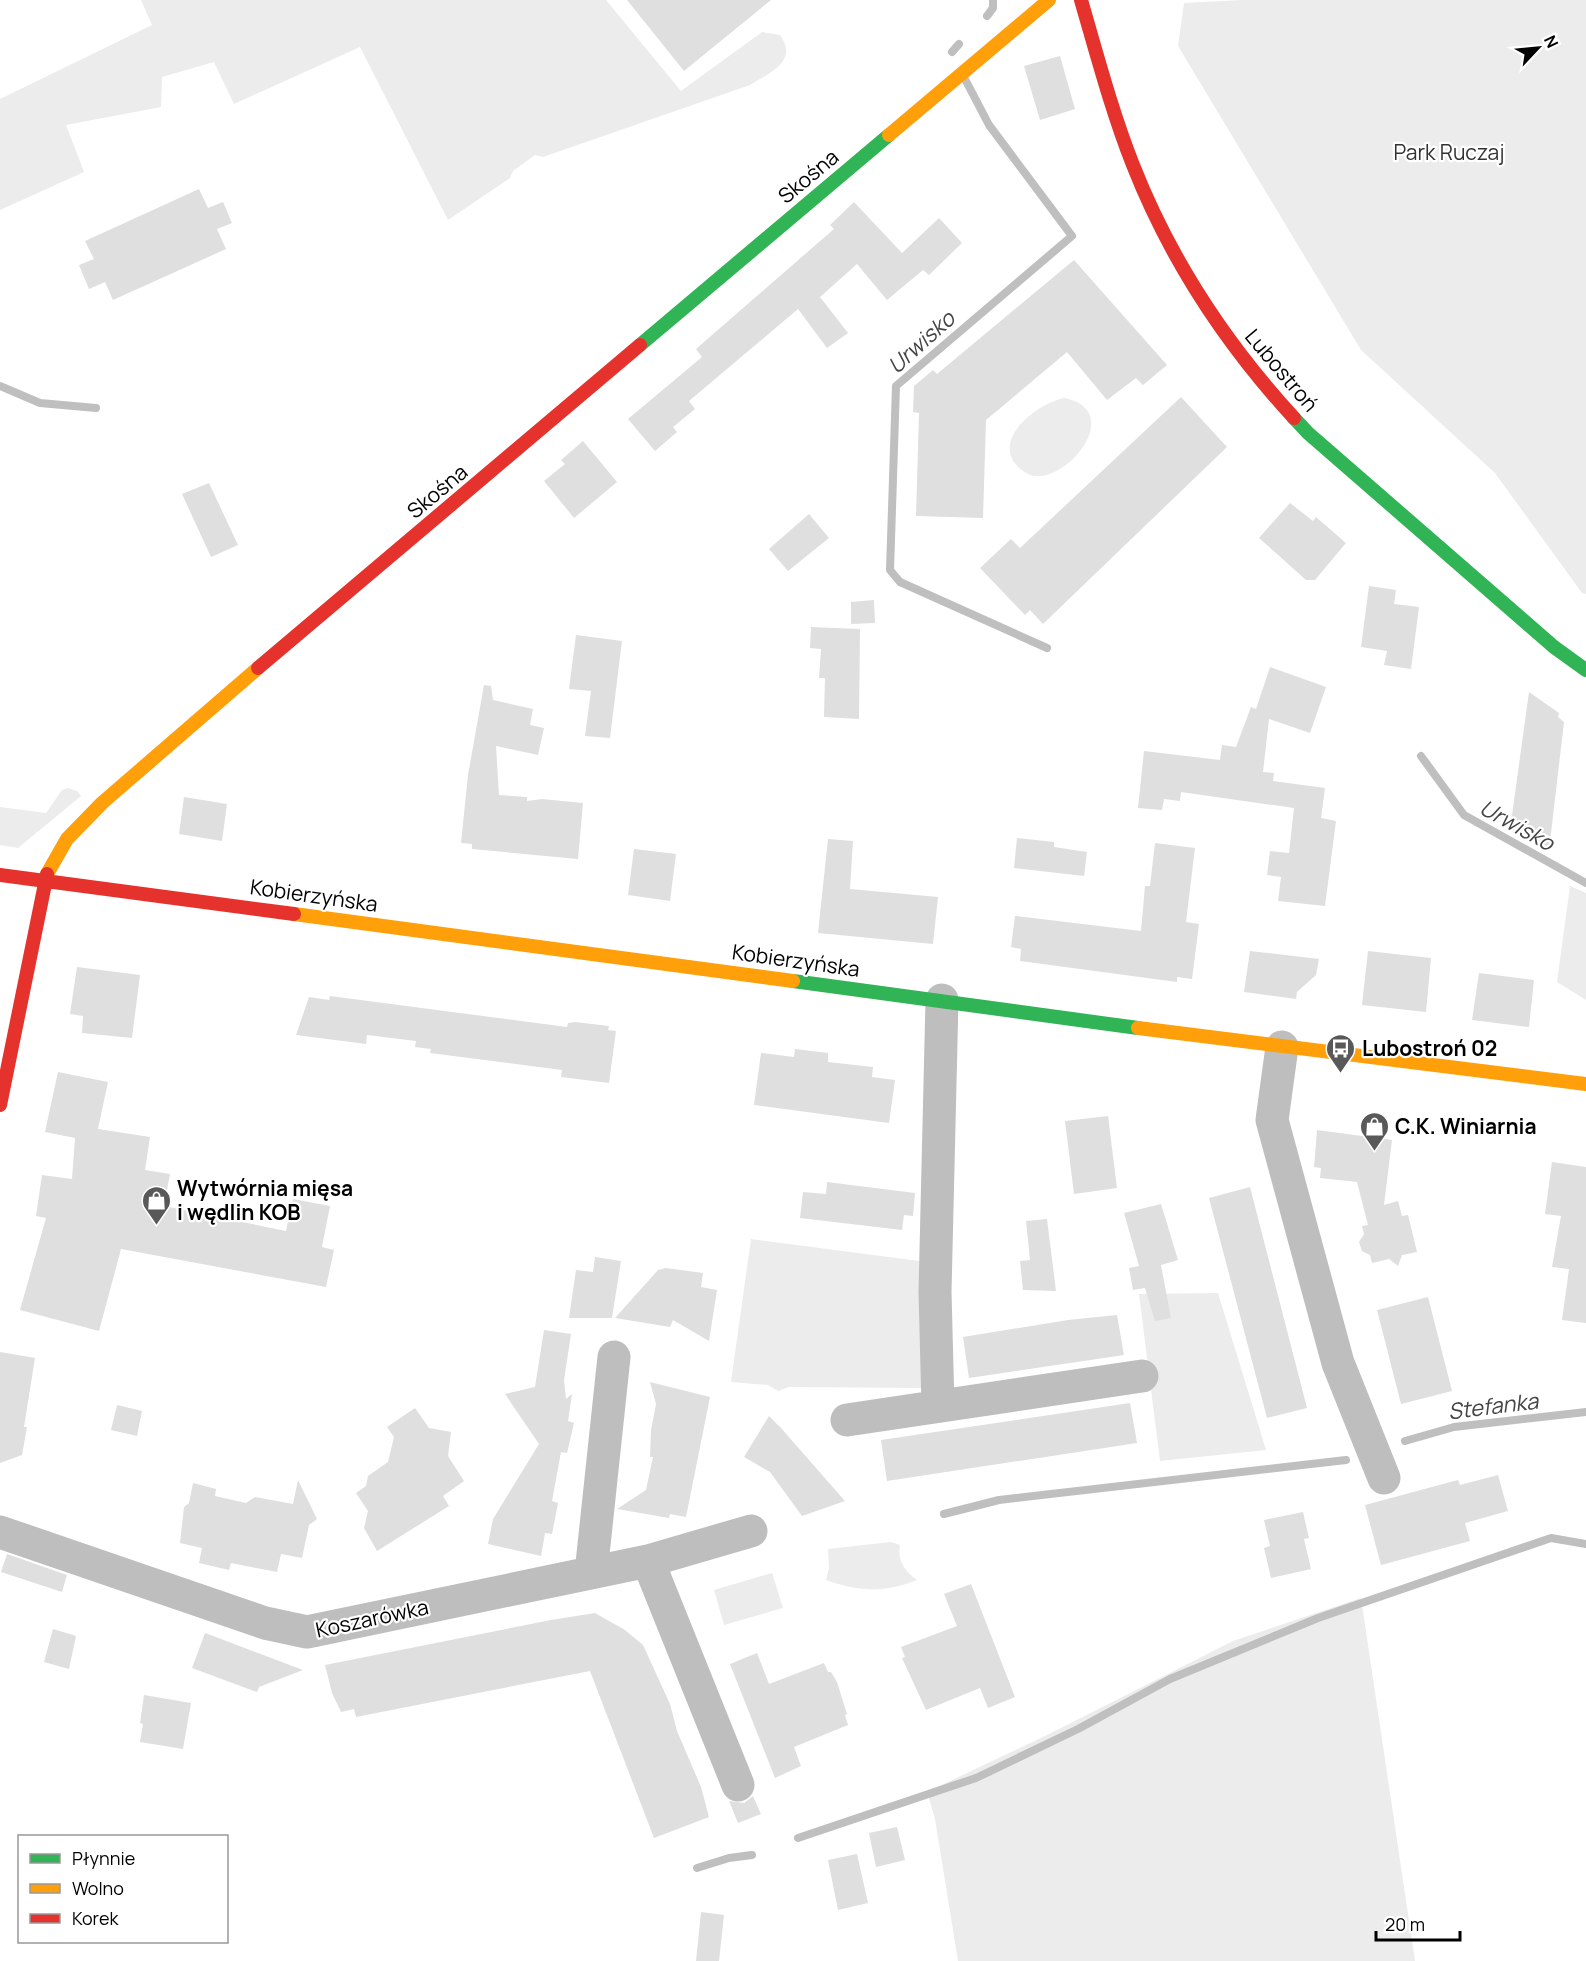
<svg xmlns="http://www.w3.org/2000/svg" width="1586" height="1961" font-family="Manrope,sans-serif">
	<style>
		.green { fill: #ececec }
		.lines { fill: none; stroke-linecap: round; stroke-linejoin: round }
		.stream { stroke: #bfbfbf; stroke-width: 8 }
		.building { fill: #dfdfdf }
		.street { stroke: #bebebe; stroke-width: 33 }
		.fast { stroke: #30b455; stroke-width: 14 }
		.slow { stroke: #ff9f0a; stroke-width: 14 }
		.jam { stroke: #e5322d; stroke-width: 14 }
		.labels { text-anchor: middle; dominant-baseline: central; stroke-width: 4.5; stroke-linejoin: round; paint-order: stroke }
		.park-label { font-size: 21px; fill: #333; stroke: #fff }
		.street-label { font-size: 21px; fill: #000; stroke: #fff }
		.poi-label { font-size: 21px; font-weight: bold; fill: #000; stroke: #fff; text-anchor: start }
		.water-label { font-size: 22px; font-style: italic; fill: #444; stroke: #fff }
	</style>
	<rect width="100%" height="100%" fill="#fff"/>
	<path class="green" d="M141,0H606L681,91L762,32L780,35C799,61 770,73 750,85L543,157L535,155L513,171L510,178L448,220L360,47L234,104L214,62L162,77L161,107L66,125L84,172L0,210V99L152,25Z
		M1242,0H1586V594L1582,593L1495,473L1361,350L1178,46L1184,3Z
		M1065,398C1130,413 1058,493 1026,473C983,446 1035,403 1065,398Z
		M68,788L77,791L81,796L18,848L0,845V807L46,813L62,790Z
		M1570,886L1586,893V1000L1557,982Z
		M751,1239L927,1262L923,1388L789,1387L778,1391L768,1385L731,1382Z
		M1218,1293L1266,1450L1160,1461L1139,1294Z
		M891,1542L900,1545C897,1560 905,1572 917,1580C884,1593 860,1592 826,1580L829,1568L828,1549Z
		M772,1573L783,1608L724,1625L714,1590Z
		M1361,1598L1415,1961H958L935,1819L927,1792L1049,1734L1233,1641Z"/>
	<g class="lines">
		<path class="stream" d="M987,16L993,8V0
			M952,52L959,44
			M966,81L989,125L1072,236L896,386L890,570L900,582L1047,648
			M0,386L40,403L96,408
			M1421,756L1464,815L1586,883
			M1405,1441L1454,1427L1586,1412
			M944,1514L999,1500L1346,1460
			M798,1838L976,1778L1078,1729L1170,1679L1318,1618L1551,1538L1586,1544
			M697,1868L729,1858L752,1855"/>
	</g>
	<path class="building" d="M627,0H771L684,71Z
		M1060,56L1075,109L1040,120L1024,66Z
		M199,189L208,208L223,202L232,223L217,229L226,249L113,300L105,282L89,289L79,265L94,259L85,241Z
		M854,202L902,253L939,218L962,243L929,275L923,270L887,300L857,264L820,297L848,333L827,348L798,309L689,401L695,409L673,427L677,432L655,451L628,419L702,357L696,349L834,229L830,225Z
		M1074,260L1167,365L1143,385L1136,378L1107,400L1067,352L986,420L983,518L916,516L919,413L913,412L914,386L933,370L937,374Z
		M1181,397L1227,447L1043,624L1030,610L1025,615L980,568L1011,539L1020,548Z
		M583,441L617,482L574,518L544,481L565,464L561,460Z
		M209,483L238,545L211,557L182,494Z
		M1290,503L1313,521L1316,517L1346,543L1315,580H1306L1259,538Z
		M809,514L829,538L788,571L769,549Z
		M1369,586L1396,590L1394,604L1419,607L1411,669L1384,665L1387,651L1361,647Z
		M874,600L875,623L851,624V602Z
		M811,627L860,629L859,719L824,717L825,678H819L821,649L810,648Z
		M576,635L622,641L610,738L585,736L591,691L569,689Z
		M1270,667L1326,687L1310,733L1269,719L1263,772L1274,773L1273,781L1325,788L1321,818L1336,821L1325,906L1278,901L1281,877L1267,875L1270,851L1289,853L1294,808L1181,792L1180,801L1164,799L1162,810L1138,808L1144,751L1220,760L1222,745L1236,747L1251,707L1256,709Z
		M484,685L491,686L493,700L533,709L530,725L544,728L538,755L496,746L499,795L527,797V801L542,799L583,803L578,859L472,849V844L461,843L468,775Z
		M1529,692L1559,713L1558,717L1564,722L1549,850L1510,830Z
		M184,797L227,804L222,841L179,834Z
		M1017,838L1054,842V847L1087,852L1084,876L1014,868Z
		M828,839L853,841L850,889L938,897L933,944L818,933Z
		M1155,843L1195,848L1186,922L1199,924L1192,979L1177,977V982L1020,961L1021,949L1011,947L1015,916L1141,931L1145,886H1150Z
		M634,849L676,854L670,901L628,895Z
		M1250,951L1319,959L1316,975L1297,992L1296,999L1244,992Z
		M1368,951L1431,958L1426,1012L1362,1005Z
		M77,967L140,975L132,1038L82,1033L83,1016L70,1014Z
		M1479,973L1534,980L1529,1027L1472,1020Z
		M330,996L567,1027L568,1023L575,1022L609,1026L608,1030L616,1031L609,1083L561,1077L562,1070L430,1053L431,1049L415,1047L416,1041L367,1035L366,1044L296,1035L309,997L329,1000Z
		M795,1049L828,1053V1062L873,1067L872,1077L895,1080L889,1123L754,1105L761,1053L794,1057Z
		M58,1072L108,1082L98,1129L150,1137L145,1170L170,1174L164,1206L286,1231L293,1199L330,1206L322,1247L334,1250L326,1287L121,1249L99,1331L20,1310L46,1218L36,1216L42,1175L72,1179L75,1138L45,1132Z
		M1108,1116L1117,1188L1074,1194L1065,1121Z
		M1317,1130L1392,1140L1384,1205L1398,1201L1402,1216L1408,1215L1417,1252L1402,1255L1398,1266L1389,1259L1372,1263L1370,1255L1362,1251L1359,1242L1364,1234L1362,1226L1368,1225L1357,1182L1320,1178L1321,1168L1314,1167Z
		M1552,1162L1586,1167V1323L1562,1320L1569,1269L1552,1267L1561,1216L1545,1214Z
		M827,1182L915,1193L913,1216L904,1215L902,1230L800,1218L803,1192L826,1194Z
		M1250,1187L1307,1408L1267,1418L1209,1198Z
		M1161,1204L1178,1260L1161,1265L1171,1318L1155,1321L1145,1288L1133,1290L1129,1268L1139,1266L1124,1213Z
		M1047,1219L1056,1291L1023,1290L1020,1261L1030,1260L1026,1221Z
		M595,1257L621,1261L612,1318H569L576,1270L593,1272Z
		M666,1268L703,1273L701,1287L717,1290L709,1341L673,1320L670,1327L615,1318L658,1270Z
		M1428,1297L1452,1391L1401,1404L1377,1310Z
		M1117,1315L1124,1355L969,1378L963,1337L1068,1320Z
		M544,1330L571,1334L564,1380L566,1399L572,1394L568,1421L574,1423L567,1453L561,1452L552,1501L558,1503L552,1534L545,1533L541,1556L488,1544L493,1519L539,1444L505,1394L535,1387Z
		M0,1352L35,1358L24,1427H27L22,1455L0,1463Z
		M650,1382L710,1397L686,1517L670,1514L669,1518L617,1509L646,1490L653,1457H650L651,1430L656,1404Z
		M1130,1403L1137,1443L887,1481L881,1440Z
		M117,1405L142,1411L137,1436L111,1430Z
		M415,1408L429,1428L451,1432L448,1456L464,1481L443,1496L449,1506L377,1551L364,1528L368,1511L356,1493L366,1486L368,1476L388,1462L394,1437L387,1427Z
		M769,1416L781,1428L845,1501L802,1516L770,1472L744,1457Z
		M1498,1475L1508,1511L1465,1523L1470,1541L1381,1565L1365,1505L1458,1480L1460,1485Z
		M298,1480L317,1519L309,1525L302,1558L281,1554L277,1572L231,1563L229,1570L199,1563L202,1548L180,1543L184,1507L189,1503L193,1483L216,1489L215,1496L246,1503L255,1497L293,1504Z
		M1303,1512L1309,1538L1304,1539L1311,1569L1271,1578L1264,1548L1270,1546L1264,1520Z
		M7,1554L67,1575L62,1592L1,1572Z
		M971,1584L1015,1697L988,1708L980,1688L926,1710L902,1658L905,1657L901,1647L957,1626L944,1594Z
		M595,1613L625,1630L643,1645L670,1704L677,1731L701,1787L709,1817L654,1838L590,1671L356,1717L354,1709L341,1712L332,1693L325,1665L551,1620Z
		M53,1629L76,1636L69,1669L44,1662Z
		M205,1633L303,1670L259,1687L257,1692L192,1668Z
		M757,1653L769,1684L824,1663L828,1672H831L837,1682L847,1714L845,1715L848,1725L794,1747L801,1766L775,1778L730,1664Z
		M144,1695L191,1703L183,1749L140,1742L143,1724L140,1723Z
		M753,1796L761,1814L738,1823L729,1801L744,1803Z
		M897,1827L905,1860L876,1867L869,1833Z
		M857,1854L868,1903L838,1910L828,1860Z
		M701,1912L724,1915L719,1961H696Z"/>
	<g class="lines">
		<path class="street" d="M1282,1047L1272,1120L1338,1363L1384,1478
			M938,1406L935,1292L942,1000
			M847,1420L1142,1376
			M0,1532L265,1623L307,1632L648,1561L751,1531
			M648,1561L738,1785
			M591,1573L614,1357"/>
		<path class="fast" d="M640,345L889,135
			M1294,418L1308,433L1554,647L1586,670
			M793,981L1138,1028"/>
		<path class="slow" d="M889,135L1049,0
			M47,874L67,839L102,803L258,668
			M294,914L793,981
			M1138,1028L1586,1084"/>
		<path class="jam" d="M1081,0C1097,55 1112,112 1133,165C1170,259 1226,344 1294,418
			M258,668L640,345
			M0,875L294,914
			M0,1105L47,874"/>
	</g>
	<defs>
		<symbol id="bus-pin" viewBox="-11 -11 22 30"><path d="M0 17L-7.5 6A9.5 9.5 0 1 1 7.5 6Z" fill="#595959" stroke="#fff"/><path d="M-5-6H5V4H4V6H2V4H-2V6H-4V4H-5ZM-3.5-4V0h7V-4ZM-3.5 1.2v1.5H-2V1.2ZM2 1.2v1.5H3.5V1.2Z" fill="#fff"/></symbol>
		<symbol id="shop-pin" viewBox="-11 -11 22 30"><path d="M0 17L-7.5 6A9.5 9.5 0 1 1 7.5 6Z" fill="#595959" stroke="#fff"/><path d="M-5-2.5h2.3a2.7 3.5 0 0 1 5.4 0H5L5.5 6h-11ZM-1.5-2.5h3a1.5 2.3 0 0 0-3 0Z" fill="#fff"/></symbol>
	</defs>
	<g fill-rule="evenodd">
		<use href="#bus-pin" x="1324" y="1032" width="33" height="45"/>
		<use href="#shop-pin" x="1358" y="1110" width="33" height="45"/>
		<use href="#shop-pin" x="140" y="1184" width="33" height="45"/>
	</g>
	<g class="labels">
		<g class="park-label">
			<text x="1449" y="152">Park Ruczaj</text>
		</g>
		<g class="street-label">
			<text transform="translate(808 176) rotate(-40)">Skośna</text>
			<text transform="translate(1282 370) rotate(50)">Lubostroń</text>
			<text transform="translate(437 491) rotate(-40)">Skośna</text>
			<text transform="translate(314 895) rotate(8)">Kobierzyńska</text>
			<text transform="translate(796 960) rotate(8)">Kobierzyńska</text>
			<text transform="translate(372 1618) rotate(-12)">Koszarówka</text>
		</g>
		<g class="poi-label">
			<text x="1362" y="1048">Lubostroń 02</text>
			<text x="1395" y="1126">C.K. Winiarnia</text>
			<text x="177" y="1188">Wytwórnia mięsa<tspan x="177" dy="24">i wędlin KOB</tspan></text>
		</g>
		<g class="water-label">
			<text transform="translate(921 342) rotate(-42)">Urwisko</text>
			<text transform="translate(1517 825) rotate(29)">Urwisko</text>
			<text transform="translate(1493 1406) rotate(-7)">Stefanka</text>
		</g>
	</g>
	<rect x="18" y="1835" width="210" height="108" fill="#ffffff" stroke="#999999" stroke-width="1.5"/>
	<rect x="30" y="1854" width="30" height="9" fill="#30b455" stroke="#999999" stroke-width="1.5"/>
	<text x="72" y="1865" font-size="18" fill="#000000">Płynnie</text>
	<rect x="30" y="1884" width="30" height="9" fill="#ff9f0a" stroke="#999999" stroke-width="1.5"/>
	<text x="72" y="1895" font-size="18" fill="#000000">Wolno</text>
	<rect x="30" y="1914" width="30" height="9" fill="#e5322d" stroke="#999999" stroke-width="1.5"/>
	<text x="72" y="1925" font-size="18" fill="#000000">Korek</text>
	<g transform="translate(1538 48) rotate(64)" stroke="#ffffff" stroke-width="4.5" paint-order="stroke">
	<path d="M0-4.5L10 22L0 15L-10 22Z" fill="#000000"/>
	<text y="-9" font-size="16" font-weight="bold" text-anchor="middle" fill="#000000">N</text>
	</g>
	<path d="M1376 1931v9h84v-9" fill="none" stroke="#000000" stroke-width="3"/>
	<text x="1385" y="1931" font-size="18" fill="#000000" stroke="#ffffff" stroke-width="4.5" paint-order="stroke">20 m</text>
</svg>
